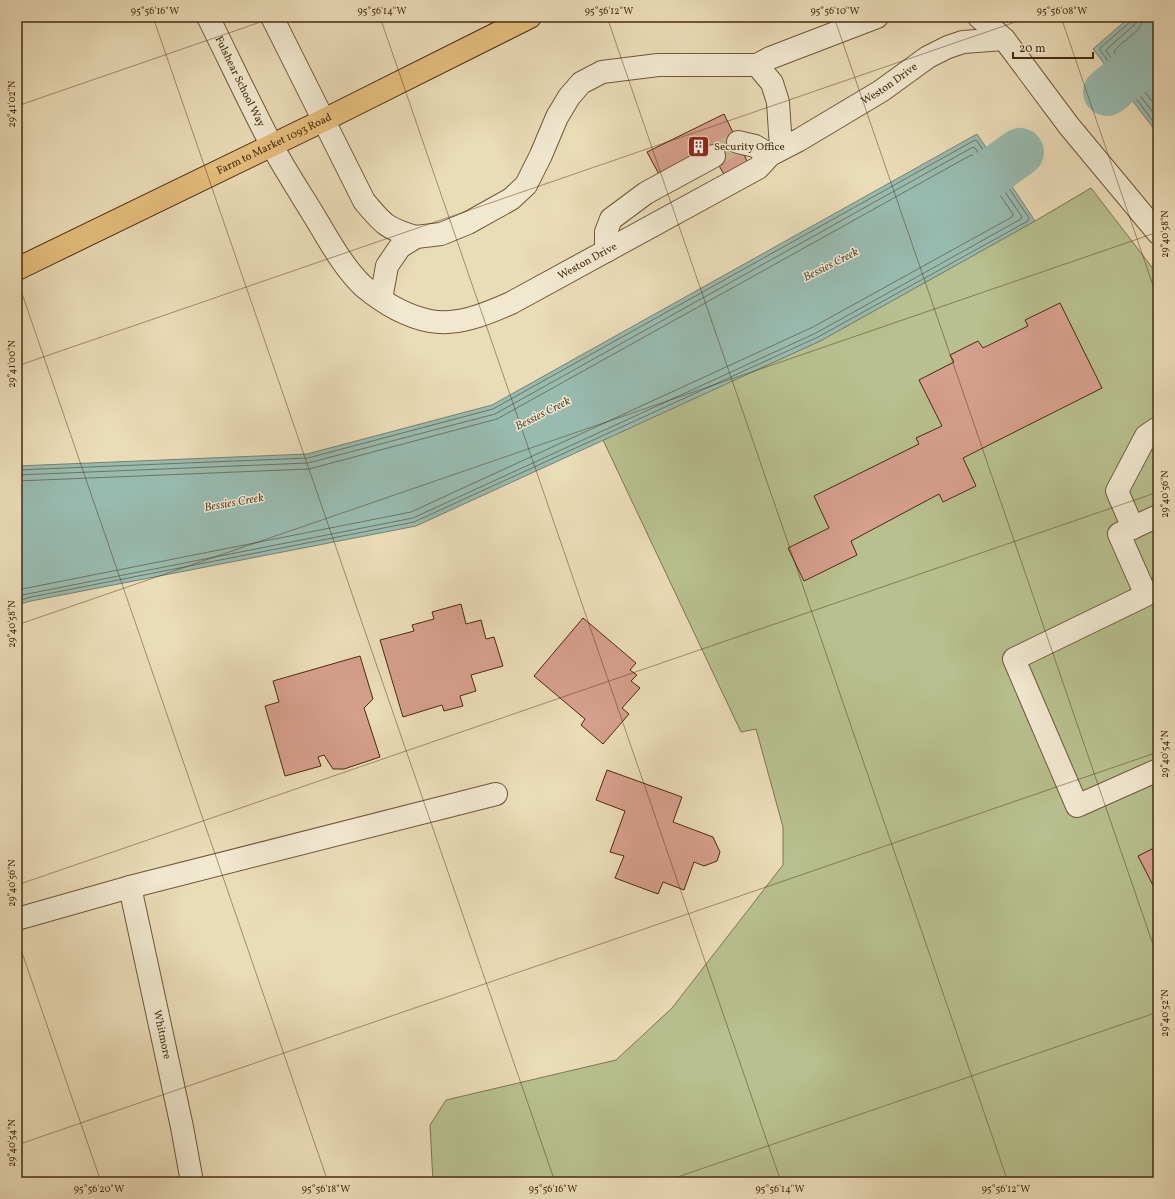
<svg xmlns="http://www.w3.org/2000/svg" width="1175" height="1199" font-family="Vollkorn,serif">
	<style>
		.green { fill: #b7c08e; stroke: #7f764e }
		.water { fill: #98bbb0; stroke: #78816f }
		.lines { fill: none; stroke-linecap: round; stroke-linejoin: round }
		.shore { stroke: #70735f; stroke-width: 1 }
		.river { stroke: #98bbb0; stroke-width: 48 }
		.building { fill: #d79f8e; stroke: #472b0e }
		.minor-tunnel { stroke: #c9b995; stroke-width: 22; stroke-dasharray: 22 11; stroke-linecap: butt }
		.minor-casing { stroke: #705738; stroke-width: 24 }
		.major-casing { stroke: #472b0e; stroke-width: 24 }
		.minor { stroke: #f1e8d0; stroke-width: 22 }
		.major { stroke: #e5be7c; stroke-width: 22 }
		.ticks { fill: none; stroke: #472b0e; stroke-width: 1; stroke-opacity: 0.45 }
		.labels { text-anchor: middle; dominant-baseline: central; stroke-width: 3; stroke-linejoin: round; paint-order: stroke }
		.street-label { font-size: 11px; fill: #472b0e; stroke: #f1e8d0 }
		.poi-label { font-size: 11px; fill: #472b0e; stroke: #f1e8d0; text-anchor: start }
		.water-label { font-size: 12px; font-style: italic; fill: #5b4f36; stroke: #f1e8d0 }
		.neatline { fill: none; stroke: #472b0e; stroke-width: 1.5 }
		.ticks-label { font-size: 10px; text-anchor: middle; fill: #472b0e }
	</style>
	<rect width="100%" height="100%" fill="#eadcb7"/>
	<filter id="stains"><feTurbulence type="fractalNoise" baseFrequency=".005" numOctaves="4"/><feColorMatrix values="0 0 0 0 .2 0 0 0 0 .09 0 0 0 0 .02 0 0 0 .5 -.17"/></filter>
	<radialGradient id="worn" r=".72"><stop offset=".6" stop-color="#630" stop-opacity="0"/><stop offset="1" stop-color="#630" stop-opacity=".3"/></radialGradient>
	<path class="green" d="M1091,188L1158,275V1182H433L430,1125L446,1100L616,1060L672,1008L783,865V827L756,729L741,732L603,440L820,341L1035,221Z"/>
	<path class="water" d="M1130,17H1158V134L1093,49Z
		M977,134L1035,221L820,341L416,526L31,601L17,605V466L307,454L492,405Z"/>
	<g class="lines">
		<path class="shore" d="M1132,17L1130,22L1100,48V50L1158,128
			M1137,17L1134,25L1107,49L1106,51L1158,119
			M1143,17C1142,34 1122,39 1114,52L1158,109
			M17,470L308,458L493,409L975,140L977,141L1029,218L1028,221L818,337L414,522L31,597L17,601
			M17,475L308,463L495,414L973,147L975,148L1022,217L1021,219L816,333L413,518L17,596
			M17,481L309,469L497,419L971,155L973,156L1013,214L1012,217L813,327L411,512L17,590"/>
		<path class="river" d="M1107,92L1158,51
			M945,206L1020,152"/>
	</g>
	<path class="building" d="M724,114L749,165L726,178L712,153L661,178L647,152Z
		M1060,303L1102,388L963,458L976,486L943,502L939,494L851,541L857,555L804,581L788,548L829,528L814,496L919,444L916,438L942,426L919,380L954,362L950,355L978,341L983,348L1028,326L1025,320Z
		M461,604L466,624L481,620L486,639L494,637L503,666L471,675L476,691L460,696L463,706L444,711L442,705L403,717L380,640L414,631L412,625L434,619L432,612Z
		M583,618L636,663L630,670L637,675L631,681L640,688L622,708L629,714L603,744L581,725L585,719L534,676Z
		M360,656L373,699L364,708L380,757L344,769H333L324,755L318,757L321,766L285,776L265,706L279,702L273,681Z
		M607,770L682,797L673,822L713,837L720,852L717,861L704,866L694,862L684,890L663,882L658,894L615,878L624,856L610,852L625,811L596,800Z
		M1158,846V895L1138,856Z"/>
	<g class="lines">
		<path class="minor-tunnel" d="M714,156L738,142"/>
		<defs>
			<g id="minor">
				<path id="s1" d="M208,17C229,59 249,102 271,144C284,168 299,191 313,214C328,238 342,266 363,286C382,302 405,316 430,321C458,326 486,314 511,303L758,168L770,155L799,140L881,91L928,57L948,47L963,42L1004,39"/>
				<path d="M272,17L364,201C383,224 387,229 416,237"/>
				<path d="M979,17L1004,39L1069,126L1158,233"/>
				<path d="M757,65L772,83L778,102L781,148"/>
				<path d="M738,142L755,146L770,155"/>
				<path d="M606,251V232L611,219L646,193L714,156"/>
				<path d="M381,299L387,266L400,247L416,237L441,234L468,223L511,199L526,185L541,155L557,117L569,97L581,83L602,72L658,65H757L770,58L877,17"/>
				<path d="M1158,516L1119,534L1146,595L1014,659L1077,806L1158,770"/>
				<path d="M1133,528L1117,491L1146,436L1158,428"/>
				<path id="s2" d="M130,887L182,1127L192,1182"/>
				<path d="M17,919L130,887L496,794"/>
			</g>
			<g id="major">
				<path id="s3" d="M17,269L324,120L530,17"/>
			</g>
		</defs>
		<use href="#minor" class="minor-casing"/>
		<use href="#major" class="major-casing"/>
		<use href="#minor" class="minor"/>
		<use href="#major" class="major"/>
	</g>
	<path class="ticks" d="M153,17L555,1182M380,17L781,1182M607,17L1008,1182M834,17L1158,959M1061,17L1158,300M17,106L275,17M17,279L328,1182M17,366L1030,17M17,625L1158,232M17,885L1158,492M17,938L101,1182M17,1145L1158,752M663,1182L1158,1012"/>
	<defs>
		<symbol id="building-square" viewBox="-11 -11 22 22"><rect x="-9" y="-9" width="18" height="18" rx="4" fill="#8f2418" stroke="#f1e8d0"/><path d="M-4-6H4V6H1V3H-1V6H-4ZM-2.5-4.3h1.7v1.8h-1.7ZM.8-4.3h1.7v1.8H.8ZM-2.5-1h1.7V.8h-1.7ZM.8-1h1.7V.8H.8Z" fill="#fff"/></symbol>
	</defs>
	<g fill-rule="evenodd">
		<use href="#building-square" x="686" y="134" width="25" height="25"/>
	</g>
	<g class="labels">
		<g class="street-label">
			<text stroke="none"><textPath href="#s1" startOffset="72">Fulshear School Way</textPath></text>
			<text stroke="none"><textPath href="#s1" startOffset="910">Weston Drive</textPath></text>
			<text stroke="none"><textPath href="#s3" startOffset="286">Farm to Market 1093 Road</textPath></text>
			<text stroke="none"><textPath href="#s1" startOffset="559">Weston Drive</textPath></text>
			<text stroke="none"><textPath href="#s2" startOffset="151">Whitmore</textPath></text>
		</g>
		<g class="poi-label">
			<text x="714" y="147">Security Office</text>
		</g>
		<g class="water-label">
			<text transform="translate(831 265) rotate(-27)">Bessies Creek</text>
			<text transform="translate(543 414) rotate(-27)">Bessies Creek</text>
			<text transform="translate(234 503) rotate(-10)">Bessies Creek</text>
		</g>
	</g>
	<rect width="1175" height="1199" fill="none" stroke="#eadcb7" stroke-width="44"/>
	<path d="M1013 52v6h80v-6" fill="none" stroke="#472b0e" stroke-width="2"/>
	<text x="1019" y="52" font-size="12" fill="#472b0e" stroke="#f1e8d0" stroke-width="3" paint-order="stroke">20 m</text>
	<rect x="22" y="22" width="1131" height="1155" class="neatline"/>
	<g class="ticks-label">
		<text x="155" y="14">95°56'16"W</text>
		<text x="382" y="14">95°56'14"W</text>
		<text x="609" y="14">95°56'12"W</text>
		<text x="835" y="14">95°56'10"W</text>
		<text x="1062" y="14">95°56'08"W</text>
		<text transform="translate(11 104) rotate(-90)" y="4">29°41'02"N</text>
		<text transform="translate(1164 234) rotate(-90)" y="4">29°40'58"N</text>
		<text transform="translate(11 364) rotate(-90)" y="4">29°41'00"N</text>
		<text transform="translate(1164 494) rotate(-90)" y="4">29°40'56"N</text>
		<text transform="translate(11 624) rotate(-90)" y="4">29°40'58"N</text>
		<text transform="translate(1164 754) rotate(-90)" y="4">29°40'54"N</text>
		<text transform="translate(11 883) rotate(-90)" y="4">29°40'56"N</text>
		<text transform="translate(1164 1013) rotate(-90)" y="4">29°40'52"N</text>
		<text transform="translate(11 1143) rotate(-90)" y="4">29°40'54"N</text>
		<text x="99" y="1192">95°56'20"W</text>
		<text x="326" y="1192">95°56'18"W</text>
		<text x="553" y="1192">95°56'16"W</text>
		<text x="780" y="1192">95°56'14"W</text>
		<text x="1006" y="1192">95°56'12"W</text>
	</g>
	<rect width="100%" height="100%" filter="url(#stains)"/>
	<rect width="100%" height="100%" fill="url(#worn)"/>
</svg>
